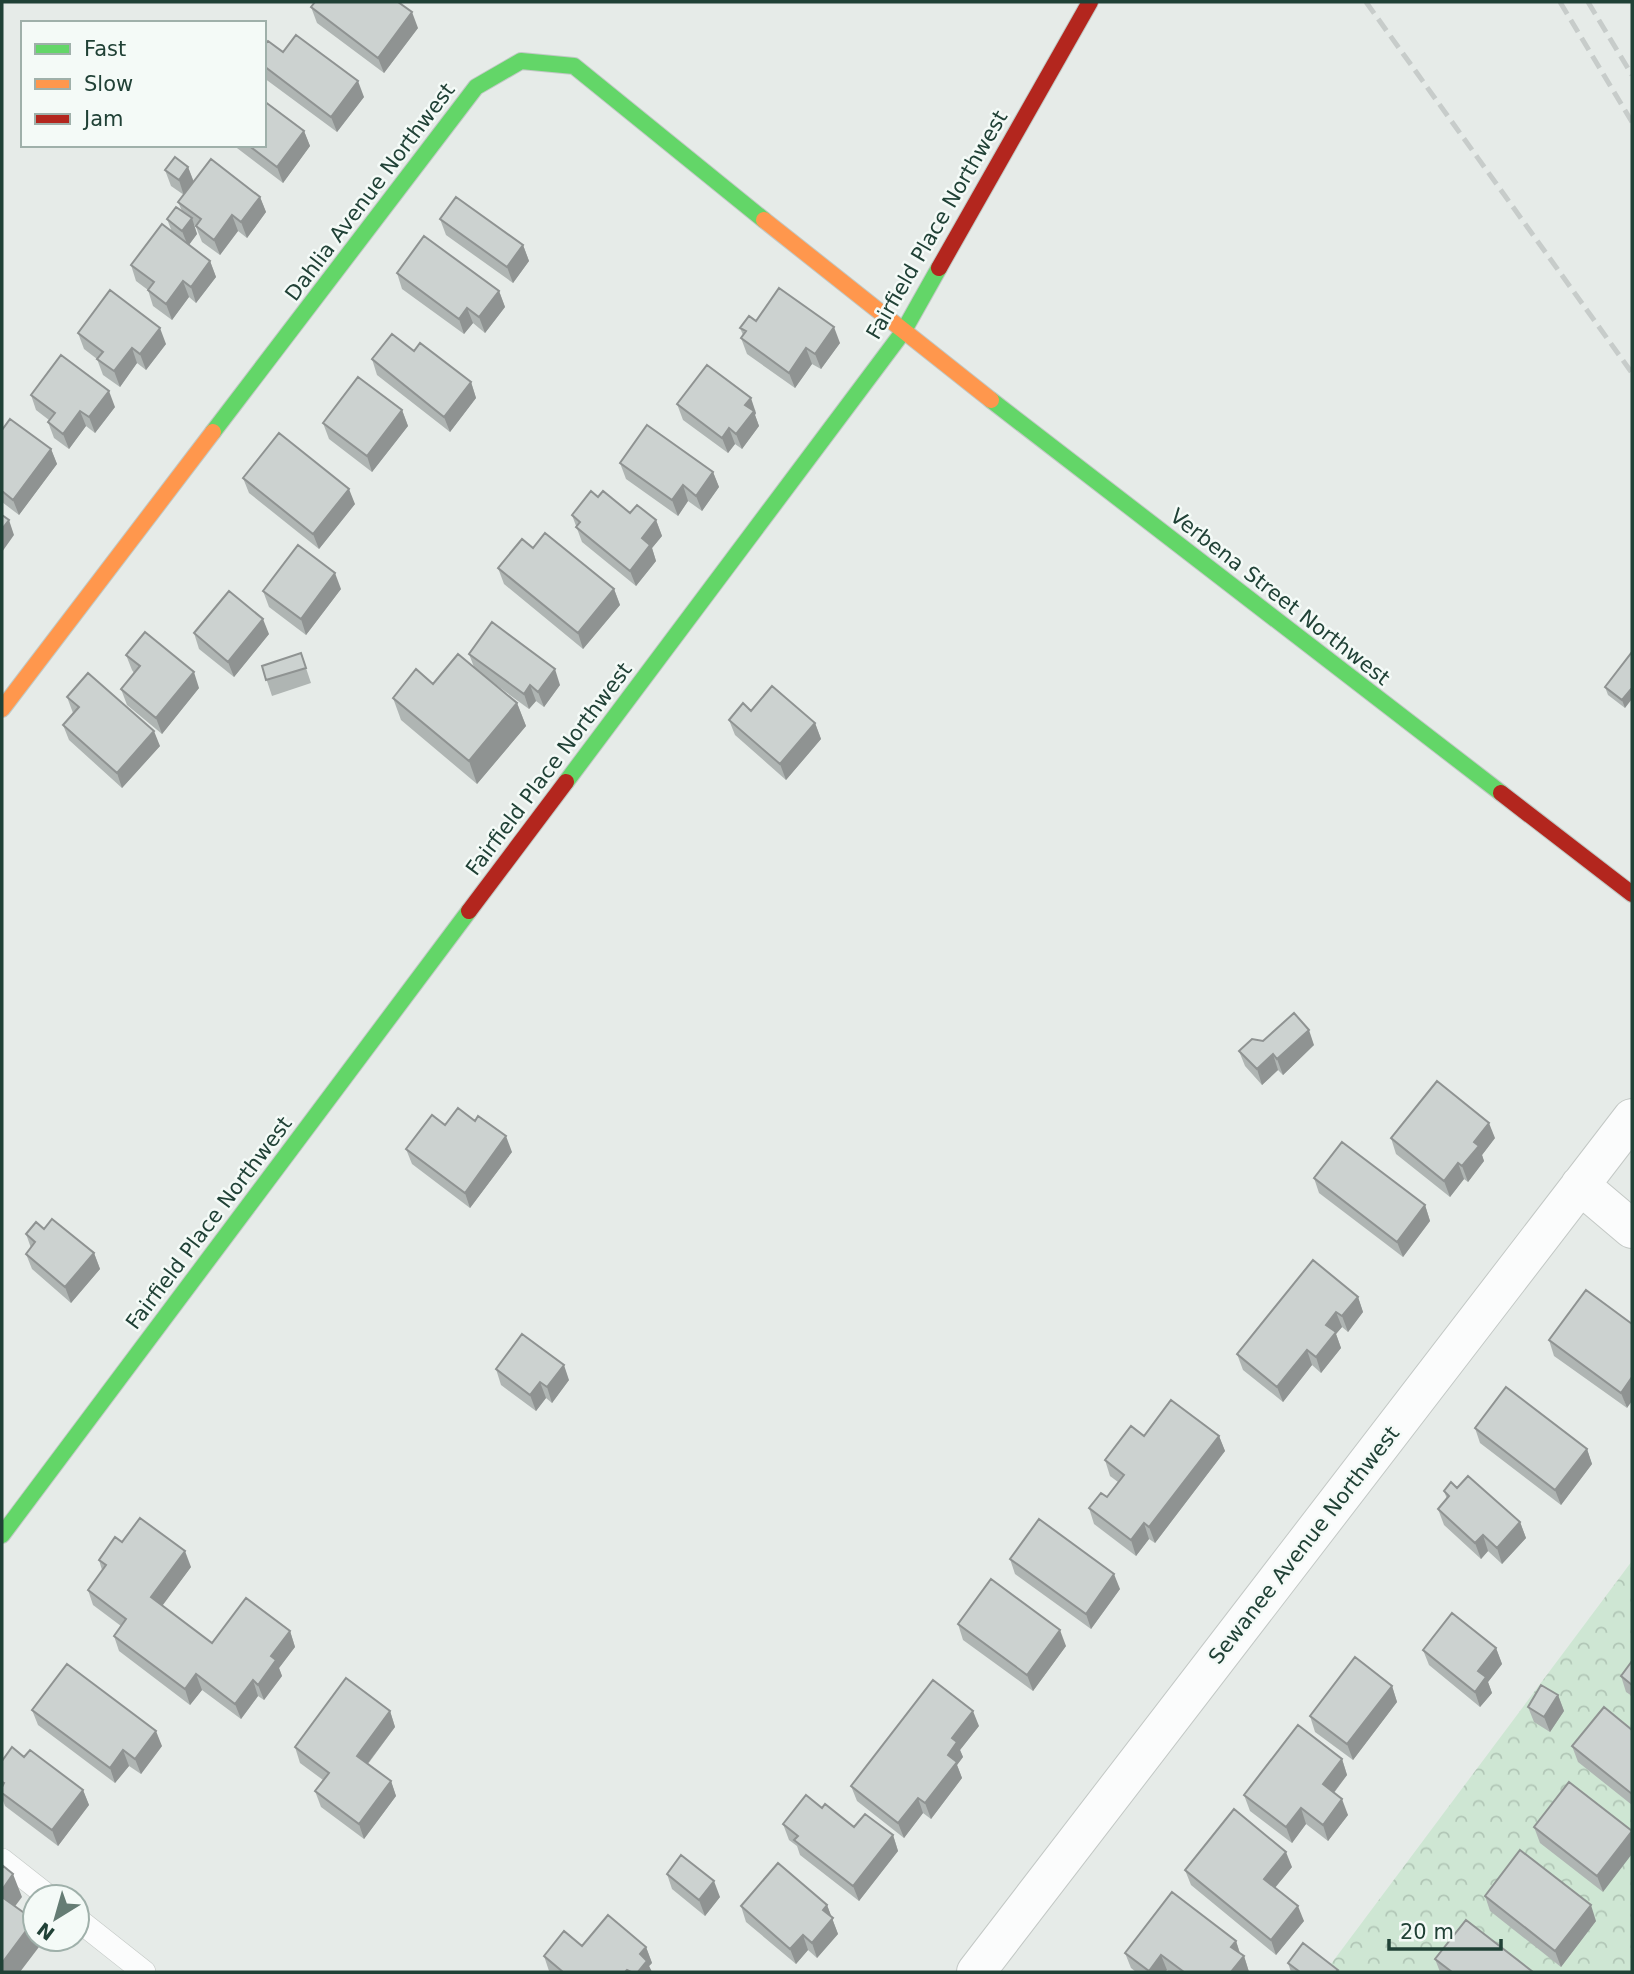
<svg xmlns="http://www.w3.org/2000/svg" width="1634" height="1974" font-family="'DejaVu Sans',sans-serif">
	<style>
		.forest { fill: url(#forest-crowns) }
		.lines { fill: none; stroke-linecap: round; stroke-linejoin: round }
		.lane-casing { stroke: #c3c8c5; stroke-width: 24 }
		.street-casing { stroke: #c3c8c5; stroke-width: 40 }
		.fast-casing { stroke: #c1c9c5; stroke-width: 18 }
		.slow-casing { stroke: #c1c9c5; stroke-width: 18 }
		.jam-casing { stroke: #c1c9c5; stroke-width: 18 }
		.lane { stroke: #fbfcfc; stroke-width: 23 }
		.street { stroke: #fbfcfc; stroke-width: 38 }
		.fast { stroke: #63d668; stroke-width: 16 }
		.slow { stroke: #ff974d; stroke-width: 16 }
		.jam { stroke: #b3261e; stroke-width: 16 }
		.rail { stroke: #c7ccca; stroke-width: 5; stroke-dasharray: 14 7; stroke-linecap: butt }
		.wall { fill: #afb5b3 }
		.shaded-wall { fill: #8f9392 }
		.building { fill: #ccd2d0; stroke: #8f9392; stroke-width: 2 }
		.labels { text-anchor: middle; dominant-baseline: central; stroke-width: 5; stroke-linejoin: round; paint-order: stroke }
		.street-label { font-size: 21px; fill: #204136; stroke: #f4faf7 }
	</style>
	<defs>
		<pattern id="forest-crowns" width="20" height="18" patternUnits="userSpaceOnUse" patternTransform="scale(1.75)"><rect width="20" height="18" fill="#cee6d3"/><path d="M2 6a3 3 0 1 1 6 0M12 15a3 3 0 1 1 6 0" fill="none" stroke="#b1c6b6"/></pattern>
	</defs>
	<rect width="100%" height="100%" fill="#e6ebe8"/>
	<path class="forest" d="M1632,1561V1972H1325Z"/>
	<g class="lines">
		<defs>
			<path id="lane" d="M2,1860L49,1897
				M77,1919L144,1972"/>
			<path id="street" d="M1580,1185L1632,1229
				M976,1972L1632,1118"/>
			<path id="fast" d="M991,400L1501,793
				M213,432L476,87L521,61L574,66L764,220
				M566,782L903,332L939,268
				M2,1535L469,911"/>
			<path id="slow" d="M764,220L991,400
				M2,709L213,432"/>
			<path id="jam" d="M939,268L1090,2
				M1501,793L1632,894
				M469,911L566,782"/>
		</defs>
		<use href="#lane" class="lane-casing"/>
		<use href="#street" class="street-casing"/>
		<use href="#fast" class="fast-casing"/>
		<use href="#slow" class="slow-casing"/>
		<use href="#jam" class="jam-casing"/>
		<use href="#lane" class="lane"/>
		<use href="#street" class="street"/>
		<use href="#fast" class="fast"/>
		<use href="#slow" class="slow"/>
		<use href="#jam" class="jam"/>
		<path class="rail" d="M1366,2L1632,373
			M1560,2L1632,122
			M1588,2L1632,75"/>
	</g>
	<path class="wall" d="M311,7L418,28L384,73L317,23Z
		M264,45L283,52L364,97L337,132L264,78Z
		M304,131L310,146L283,183L233,145H264Z
		M188,167L194,182L260,197L266,212L247,238L238,231L220,255L202,242L196,227L194,225L197,234L189,245L210,261L216,277L196,303L189,297L172,320L153,306L148,290L136,281L131,265L172,232L167,219L182,211L178,202L184,195L171,186L165,170Z
		M440,219L523,245L529,261L513,283L446,235Z
		M397,273L499,291L505,307L485,333L473,323L464,334L402,289Z
		M756,321L840,343L821,369L812,364L795,388L747,354L741,338L743,335L740,328Z
		M78,333L166,344L146,370L137,363L120,387L103,375L97,359L84,349Z
		M414,351L471,382L476,398L450,432L377,375L372,359Z
		M31,395L115,407L95,433L86,426L69,449L54,438L48,422L49,420L36,410Z
		M677,404L756,413L755,415L759,426L742,449L735,444L728,453L683,420Z
		M402,410L408,426L372,472L329,439L323,423Z
		M2,430L51,449L57,464L19,515L2,502Z
		M620,463L713,472L719,487L702,511L688,501L678,516L626,479Z
		M243,478L355,504L319,549L249,493Z
		M598,497L630,513L656,520L662,536L652,548L656,561L636,586L582,542L572,515Z
		M533,548L614,589L620,605L583,649L504,584L498,568Z
		M341,589L306,635L269,607L263,591Z
		M194,633L269,634L234,677L199,649Z
		M1632,652L1625,708L1608,695L1605,687Z
		M301,653L311,683L272,696L262,666Z
		M469,654L560,685L544,707L536,701L529,709L488,679L517,703L526,726L477,784L401,720L393,698L433,684L474,667Z
		M126,655L199,688L162,734L127,705L121,689L134,673L132,670Z
		M67,697L160,746L122,788L69,740L63,725L73,713Z
		M751,711L815,723L821,739L786,780L735,735L729,720Z
		M1263,1041L1314,1045L1283,1075L1278,1070L1262,1085L1245,1066L1239,1051Z
		M445,1125L512,1152L470,1208L412,1164L406,1149Z
		M1391,1138H1495L1482,1155L1484,1161L1468,1182L1464,1179L1450,1197L1396,1154Z
		M1314,1178L1425,1205L1430,1221L1403,1257L1319,1193Z
		M44,1229L94,1253L100,1269L71,1303L32,1269L26,1254L31,1248L26,1234Z
		M1586,1290L1627,1408L1554,1356L1549,1340Z
		M1358,1297L1363,1312L1348,1332L1342,1327L1336,1334L1341,1348L1321,1373L1312,1365L1283,1402L1243,1370L1237,1354Z
		M496,1369L569,1380L552,1403L546,1398L536,1411L501,1385Z
		M1475,1428L1587,1449L1592,1464L1561,1505L1480,1443Z
		M1144,1436H1219L1225,1451L1155,1543L1149,1539L1136,1556L1094,1524L1089,1508L1107,1497L1118,1482L1110,1476L1105,1460Z
		M1457,1488L1520,1522L1526,1538L1502,1564L1488,1551L1481,1559L1444,1525L1438,1509L1447,1499L1444,1491Z
		M122,1542L191,1567L162,1605L212,1643L290,1631L295,1647L279,1668L282,1676L264,1700L258,1696L241,1719L202,1690L190,1705L119,1651L114,1636L121,1626L93,1605L88,1590L102,1570L99,1560Z
		M1010,1559L1120,1589L1091,1629L1015,1574Z
		M958,1624L1066,1646L1033,1691L963,1640Z
		M1496,1648L1502,1664L1488,1682L1492,1693L1480,1707L1429,1665L1423,1650Z
		M1632,1661V1696L1626,1692L1621,1676Z
		M1392,1686L1397,1702L1353,1760L1315,1732L1310,1716Z
		M1558,1695L1564,1711L1550,1732L1534,1722L1528,1707Z
		M32,1710L162,1746L141,1774L129,1766L115,1783L38,1725Z
		M390,1711L395,1727L368,1764L391,1781L396,1796L364,1839L321,1807L315,1791L323,1780L300,1763L295,1747Z
		M979,1726L960,1750L963,1757L957,1765L962,1778L931,1819L923,1813L904,1838L857,1801L851,1786Z
		M1632,1730V1805L1578,1762L1572,1746Z
		M1342,1759L1347,1775L1334,1793L1348,1815L1328,1841L1306,1824L1292,1843L1250,1811L1244,1795Z
		M2,1761L83,1790L89,1805L58,1846L5,1806L2,1798Z
		M1569,1782L1603,1892L1540,1843L1534,1827Z
		M822,1808L854,1827L893,1835L898,1851L859,1901L800,1855L797,1846L789,1840L783,1824Z
		M1292,1867L1275,1887L1304,1921L1276,1955L1191,1885L1185,1870Z
		M667,1874L720,1897L705,1916L672,1889Z
		M1485,1896L1596,1921L1561,1967L1490,1911Z
		M827,1905L838,1934L817,1958L808,1950L796,1964L746,1922L741,1906Z
		M1236,1941L1240,1953L1244,1956L1249,1972H1169L1167,1970L1165,1972H1136L1131,1968L1125,1953Z
		M582,1946L646,1947L652,1963L649,1966L652,1972L549,1971L544,1956Z
		M1435,1959L1533,1972H1440Z
		M1288,1963L1338,1970L1339,1972H1291Z"/>
	<path class="shaded-wall" d="M412,12L418,28L384,73L378,58Z
		M358,81L364,97L337,132L331,117Z
		M304,131L310,146L283,183L277,167Z
		M188,167L194,183L184,196L179,180Z
		M260,197L266,212L247,238L241,222Z
		M232,215L238,231L220,255L214,240Z
		M192,218L197,234L188,246L182,231Z
		M523,245L529,261L513,283L507,267Z
		M210,261L216,277L196,303L191,287Z
		M183,281L189,297L172,320L166,304Z
		M499,291L505,307L485,333L479,317Z
		M467,308L473,323L464,334L459,319Z
		M834,327L840,343L821,369L815,354Z
		M160,328L166,344L146,370L140,354Z
		M132,348L137,363L120,387L114,371Z
		M806,348L812,364L795,388L789,373Z
		M471,382L476,398L450,432L444,417Z
		M109,391L115,407L95,433L89,417Z
		M751,398L756,413L755,415L759,426L742,449L736,434L745,405Z
		M402,410L408,426L372,472L367,456Z
		M80,411L86,426L69,449L63,434Z
		M729,428L735,444L728,453L722,438Z
		M51,449L57,464L19,515L13,500Z
		M713,472L719,487L702,511L696,496Z
		M683,485L688,501L678,516L672,500Z
		M349,489L355,504L319,549L313,534Z
		M9,520L14,535L2,552V529Z
		M656,520L662,536L652,548L656,561L636,586L630,571L642,538Z
		M335,573L341,589L306,635L301,619Z
		M614,589L620,605L583,649L578,633Z
		M263,619L269,634L234,677L228,662Z
		M555,669L560,685L544,707L538,692Z
		M194,672L199,688L162,734L156,718Z
		M530,685L536,701L529,709L524,694Z
		M1632,688V699L1625,708L1622,700Z
		M517,703L526,726L477,784L469,761Z
		M815,723L821,739L786,780L780,764Z
		M154,731L160,746L122,788L117,773Z
		M1309,1030L1314,1045L1283,1075L1277,1059Z
		M1273,1054L1278,1070L1262,1085L1257,1069Z
		M1489,1123L1495,1138L1482,1155L1484,1161L1468,1182L1462,1166L1474,1142Z
		M506,1136L512,1152L470,1208L465,1193Z
		M1458,1163L1464,1179L1450,1197L1444,1181Z
		M1425,1205L1430,1221L1403,1257L1397,1242Z
		M94,1253L100,1269L71,1303L65,1287Z
		M1358,1297L1363,1312L1348,1332L1342,1316Z
		M1336,1312L1342,1327L1336,1334L1341,1348L1321,1373L1316,1357L1326,1325Z
		M1307,1350L1312,1365L1283,1402L1277,1387Z
		M564,1365L569,1380L552,1403L547,1387Z
		M1632,1377V1401L1627,1408L1621,1393Z
		M540,1382L546,1398L536,1411L530,1395Z
		M1219,1436L1225,1451L1155,1543L1149,1527Z
		M1587,1449L1592,1464L1561,1505L1555,1490Z
		M1520,1522L1526,1538L1502,1564L1497,1548Z
		M1144,1523L1149,1539L1136,1556L1131,1540Z
		M1483,1535L1488,1551L1481,1559L1475,1543Z
		M185,1551L191,1567L157,1613L151,1597Z
		M1114,1574L1120,1589L1091,1629L1086,1614Z
		M1060,1630L1066,1646L1033,1691L1027,1675Z
		M290,1631L295,1647L279,1668L282,1676L264,1700L258,1685L271,1656Z
		M1496,1648L1502,1664L1488,1682L1492,1693L1480,1707L1475,1692L1478,1671Z
		M196,1674L202,1690L190,1705L185,1689Z
		M253,1680L258,1696L241,1719L235,1704Z
		M1392,1686L1397,1702L1353,1760L1347,1744Z
		M1558,1695L1564,1711L1550,1732L1544,1717Z
		M390,1711L395,1727L362,1771L357,1756Z
		M973,1711L979,1726L960,1750L963,1757L957,1765L962,1778L931,1819L925,1803L948,1755L952,1738Z
		M156,1731L162,1746L141,1774L135,1759Z
		M123,1750L129,1766L115,1783L110,1768Z
		M1342,1759L1347,1775L1328,1800L1323,1784Z
		M391,1781L396,1796L364,1839L359,1824Z
		M83,1790L89,1805L58,1846L52,1830Z
		M918,1798L923,1813L904,1838L898,1823Z
		M1342,1799L1348,1815L1328,1841L1323,1825Z
		M1301,1808L1306,1824L1292,1843L1286,1827Z
		M1632,1831V1854L1603,1892L1597,1876Z
		M893,1835L898,1851L859,1901L853,1886Z
		M1286,1852L1292,1867L1270,1894L1264,1879Z
		M13,1874L22,1897L7,1917L2,1903V1890Z
		M714,1881L720,1897L705,1916L699,1900Z
		M827,1905L838,1934L817,1958L812,1943L823,1910Z
		M1591,1905L1596,1921L1561,1967L1555,1951Z
		M1298,1906L1304,1921L1276,1955L1271,1940Z
		M34,1920L35,1925V1939H40L42,1943L20,1972H2V1963Z
		M803,1935L808,1950L796,1964L790,1949Z
		M1236,1941L1241,1957L1231,1947Z
		M646,1947L652,1963L649,1966L652,1972H638L640,1954Z
		M1161,1955L1167,1970L1165,1972H1149V1971Z
		M1244,1956L1249,1972H1231Z"/>
	<path class="building" d="M315,2H398L412,12L378,58L311,7Z
		M296,35L358,81L331,117L264,66V45L268,41L283,52Z
		M264,101L304,131L277,167L248,145H264Z
		M175,157L188,167L179,180L165,170Z
		M211,159L260,197L241,222L232,215L214,240L196,226L201,219L178,202Z
		M456,197L523,245L507,267L440,219Z
		M176,207L192,218L182,231L167,219Z
		M162,224L210,261L191,287L183,281L166,304L148,290L154,282L131,265Z
		M424,236L499,291L479,317L467,308L459,319L397,273Z
		M779,288L834,327L815,354L806,348L789,373L741,338L746,331L740,328L749,316L756,321Z
		M110,290L160,328L140,354L132,348L114,371L97,359L103,352L78,333Z
		M392,334L414,351L420,343L471,382L444,417L372,359Z
		M61,355L109,391L89,417L80,411L63,434L48,422L55,413L31,395Z
		M707,365L751,398L745,405L754,411L736,434L729,428L722,438L677,404Z
		M358,377L402,410L367,456L323,423Z
		M10,419L51,449L13,500L2,491V430Z
		M647,425L713,472L696,496L683,485L672,500L620,463Z
		M279,433L349,489L313,534L243,478Z
		M591,491L598,497L603,491L630,513L637,505L656,520L642,538L650,545L630,571L576,527L580,522L572,515Z
		M2,515L9,520L2,529Z
		M545,533L614,589L578,633L498,568L522,539L533,548Z
		M298,545L335,573L301,619L263,591Z
		M229,591L263,619L228,662L194,633Z
		M492,622L555,669L538,692L530,685L524,694L469,654Z
		M145,632L194,672L156,718L121,689L140,666L126,655Z
		M1632,652V688L1622,700L1605,687Z
		M301,653L306,668L266,680L262,666Z
		M458,654L517,703L469,761L393,698L416,669L433,684Z
		M88,673L154,731L117,773L63,725L79,707L67,697Z
		M772,686L815,723L780,764L729,720L743,703L751,711Z
		M1294,1013L1309,1030L1277,1059L1273,1054L1257,1069L1239,1051L1252,1039L1263,1041Z
		M1437,1081L1489,1123L1474,1142L1479,1146L1462,1166L1458,1163L1444,1181L1391,1138Z
		M458,1108L475,1121L478,1116L506,1136L465,1193L406,1149L432,1115L445,1125Z
		M1342,1142L1425,1205L1397,1242L1314,1178Z
		M52,1219L94,1253L65,1287L26,1254L35,1242L26,1234L36,1222L44,1229Z
		M1313,1260L1358,1297L1342,1316L1336,1312L1326,1325L1336,1332L1316,1357L1307,1350L1277,1387L1237,1354Z
		M1586,1290L1632,1324V1377L1621,1393L1549,1340Z
		M522,1334L564,1365L547,1387L540,1382L530,1395L496,1369Z
		M1506,1387L1587,1449L1555,1490L1475,1428Z
		M1171,1400L1219,1436L1149,1527L1144,1523L1131,1540L1089,1508L1101,1493L1107,1497L1124,1475L1105,1460L1131,1426L1144,1436Z
		M1468,1476L1520,1522L1497,1548L1483,1535L1475,1543L1438,1509L1449,1496L1444,1491L1451,1482L1457,1488Z
		M140,1518L185,1551L151,1597L212,1643L246,1598L290,1631L271,1656L276,1660L258,1685L253,1680L235,1704L196,1674L185,1689L114,1636L126,1619L88,1590L106,1565L99,1560L115,1537L122,1542Z
		M1039,1519L1114,1574L1086,1614L1010,1559Z
		M991,1579L1060,1630L1027,1675L958,1624Z
		M1452,1613L1496,1648L1478,1671L1486,1677L1475,1692L1423,1650Z
		M1355,1657L1392,1686L1347,1744L1310,1716Z
		M1632,1661V1685L1621,1676Z
		M67,1664L156,1731L135,1759L123,1750L110,1768L32,1710Z
		M346,1678L390,1711L357,1756L391,1781L359,1824L315,1791L329,1773L295,1747Z
		M933,1680L973,1711L952,1738L957,1742L948,1755L957,1762L925,1803L918,1798L898,1823L851,1786Z
		M1541,1685L1558,1695L1544,1717L1528,1707Z
		M1604,1707L1632,1730V1794L1572,1746Z
		M1298,1725L1342,1759L1323,1784L1342,1799L1323,1825L1301,1808L1286,1827L1244,1795Z
		M12,1747L24,1757L30,1750L83,1790L52,1830L2,1793V1787L4,1783L2,1782V1761Z
		M1569,1782L1632,1831L1597,1876L1534,1827Z
		M806,1795L822,1808L825,1804L854,1827L865,1814L893,1835L853,1886L794,1840L798,1836L783,1824Z
		M1234,1809L1286,1852L1264,1879L1298,1906L1271,1940L1185,1870Z
		M1520,1850L1591,1905L1555,1951L1485,1896Z
		M681,1855L714,1881L699,1900L667,1874Z
		M778,1863L827,1905L823,1910L833,1918L812,1943L803,1935L790,1949L741,1906Z
		M2,1865L13,1874L2,1890Z
		M1172,1892L1236,1941L1231,1947L1244,1956L1231,1972H1184L1161,1955L1149,1971L1125,1953Z
		M2,1897L34,1920L2,1963Z
		M608,1915L646,1947L640,1954L647,1961L638,1972H631L627,1970L625,1972H563L544,1956L564,1931L582,1946Z
		M1466,1920L1533,1972H1452L1435,1959Z
		M1303,1943L1338,1970L1336,1972H1300L1288,1963Z"/>
	<g class="labels">
		<g class="street-label">
			<text transform="translate(370 192) rotate(-53)">Dahlia Avenue Northwest</text>
			<text transform="translate(937 225) rotate(-60)">Fairfield Place Northwest</text>
			<text transform="translate(1280 597) rotate(38)">Verbena Street Northwest</text>
			<text transform="translate(549 769) rotate(-53)">Fairfield Place Northwest</text>
			<text transform="translate(209 1223) rotate(-53)">Fairfield Place Northwest</text>
			<text transform="translate(1304 1545) rotate(-52)">Sewanee Avenue Northwest</text>
		</g>
	</g>
	<rect width="1634" height="1974" fill="none" stroke="#204136" stroke-width="7"/>
	<rect x="21" y="21" width="245" height="126" fill="#f4faf7" stroke="#9fb0aa" stroke-width="2"/>
	<rect x="35" y="44" width="35" height="10" fill="#63d668" stroke="#9fb0aa" stroke-width="2"/>
	<text x="84" y="56" font-size="21" fill="#204136">Fast</text>
	<rect x="35" y="79" width="35" height="10" fill="#ff974d" stroke="#9fb0aa" stroke-width="2"/>
	<text x="84" y="91" font-size="21" fill="#204136">Slow</text>
	<rect x="35" y="114" width="35" height="10" fill="#b3261e" stroke="#9fb0aa" stroke-width="2"/>
	<text x="84" y="126" font-size="21" fill="#204136">Jam</text>
	<g transform="translate(56 1918) rotate(217)"><circle r="33" fill="#f4faf7" stroke="#9fb0aa" stroke-width="2"/>
	<path d="M0-5L12 26L0 18L-12 26Z" fill="#657c74"/>
	<text y="-10" font-size="19" font-weight="bold" text-anchor="middle" fill="#204136">N</text>
	</g>
	<path d="M1389 1939v10h112v-10" fill="none" stroke="#204136" stroke-width="3.5"/>
	<text x="1400" y="1939" font-size="21" fill="#204136" stroke="#f4faf7" stroke-width="5" paint-order="stroke">20 m</text>
</svg>
